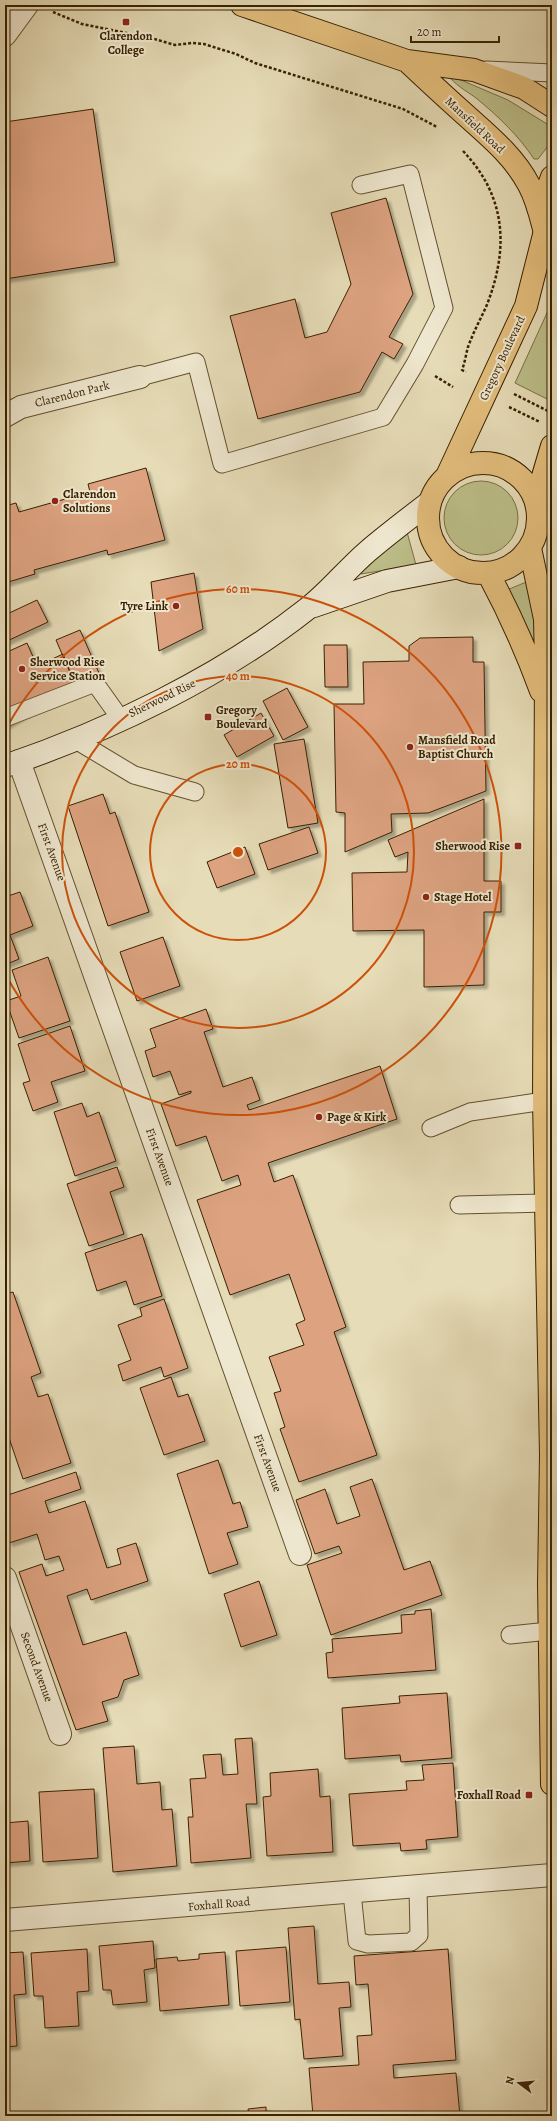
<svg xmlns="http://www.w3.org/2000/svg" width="557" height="2121" font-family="Alegreya,serif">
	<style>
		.green { fill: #bcbe89; stroke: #7a7044 }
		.building { fill: #dda381; stroke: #382100; filter: url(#shadow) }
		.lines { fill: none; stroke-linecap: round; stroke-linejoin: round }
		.lane-casing { stroke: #64502e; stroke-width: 19 }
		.street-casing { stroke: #64502e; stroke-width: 24 }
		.secondary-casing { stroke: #382100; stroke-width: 24 }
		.primary-casing { stroke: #382100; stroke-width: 24 }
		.highway-casing { stroke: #382100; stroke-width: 24 }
		.path { stroke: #382100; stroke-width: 2.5; stroke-dasharray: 3 2; stroke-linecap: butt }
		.lane { stroke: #efe8d0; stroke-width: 17 }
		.street { stroke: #efe8d0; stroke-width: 22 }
		.secondary { stroke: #efe8d0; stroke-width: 22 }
		.primary { stroke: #e3be7c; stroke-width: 22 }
		.highway { stroke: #e3be7c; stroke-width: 22 }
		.ring { fill: none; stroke: #ce510a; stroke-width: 2 }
		.poi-dot { fill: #8f2418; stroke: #efe8d0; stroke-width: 1.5 }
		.labels { text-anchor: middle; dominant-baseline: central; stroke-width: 4; stroke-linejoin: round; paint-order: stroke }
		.poi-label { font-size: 12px; font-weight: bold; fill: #382100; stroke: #efe8d0; text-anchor: start }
		.street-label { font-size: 12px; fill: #382100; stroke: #efe8d0 }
		.centre { fill: #ce510a; stroke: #efe8d0; stroke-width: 2 }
		.ring-label { font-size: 12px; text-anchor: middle; font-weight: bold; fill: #ce510a; stroke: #efe8d0; stroke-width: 4; stroke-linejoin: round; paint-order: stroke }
	</style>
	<defs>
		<filter id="shadow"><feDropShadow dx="3.5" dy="3.5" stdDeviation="1" flood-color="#0004"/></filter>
	</defs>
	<rect width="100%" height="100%" fill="#e6dcb7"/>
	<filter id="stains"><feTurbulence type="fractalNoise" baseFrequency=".005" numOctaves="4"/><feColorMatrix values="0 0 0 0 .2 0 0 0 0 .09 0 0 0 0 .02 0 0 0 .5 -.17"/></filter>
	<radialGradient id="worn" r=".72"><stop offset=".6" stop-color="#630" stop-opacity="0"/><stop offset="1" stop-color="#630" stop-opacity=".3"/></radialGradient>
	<path class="green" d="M447,74L508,100L552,127V141L538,159H534C519,136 498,116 476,98C465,90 455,85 447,74Z
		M552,302V400L551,401L515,383Z
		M444 518a37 37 0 1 1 74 0a37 37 0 1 1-74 0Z
		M407,532L416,565L361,574V570Z
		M531,580L538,652L507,590Z"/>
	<path class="building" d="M93,109L115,262L5,279V122Z
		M386,198L413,294L389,337L403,344L394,359L382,352L360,392L258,419L230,316L295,299L305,338L327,332L351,284L331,213Z
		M146,468L165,540L108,555L107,550L34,570L35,574L5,583V506L16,503L19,512L90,492L88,484Z
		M194,573L203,629L159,651L151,582Z
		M37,600L48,622L5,642V615Z
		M80,630L99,673L75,684L56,640Z
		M473,637V662H484L486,791L428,813L391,814L392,832L345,852V813L336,812L334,704H364L363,662L409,661V646L420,638Z
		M27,643L37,666L63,654L75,684L5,726V653Z
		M324,645H347L348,687H325Z
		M287,688L308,727L283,740L263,701Z
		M261,713L274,736L237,757L224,735Z
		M304,739L318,823L288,828L274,744Z
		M103,794L110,814L115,812L149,912L108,926L68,806Z
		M484,799V881H501V912H484V985L424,987V930L353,931L352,873L407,872L408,852L395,857L388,840Z
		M309,827L318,853L268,870L259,844Z
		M245,847L255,874L217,888L207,862Z
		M20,892L33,926L10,935L19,959L5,965V897Z
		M163,937L180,986L137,1001L120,952Z
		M48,957L70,1021L19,1038L6,1001L21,996L12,970Z
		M206,1009L213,1029L204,1032L223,1087L252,1077L260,1100L247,1105L249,1110L380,1066L397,1119L268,1163L274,1182L293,1175L346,1327L334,1332L377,1455L299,1482L280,1429L285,1427L274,1393L281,1391L269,1357L304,1345L296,1324L305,1320L289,1274L230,1295L197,1200L241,1185L238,1175L222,1181L206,1136L176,1146L161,1104L191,1093V1091L179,1095L170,1071L153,1077L145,1051L156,1047L150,1029Z
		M70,1026L85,1071L51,1082L58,1102L33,1111L23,1083L30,1081L18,1044Z
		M82,1103L87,1117L99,1112L116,1161L75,1176L54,1112Z
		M117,1167L124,1187L110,1192L124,1234L89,1246L67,1184Z
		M142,1234L162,1296L134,1305L126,1281L97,1291L85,1253Z
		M13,1292L41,1373L31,1377L38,1397L48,1394L71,1463L23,1479L7,1432L5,1433V1294Z
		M164,1299L188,1368L164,1377L161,1367L123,1381L118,1365L131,1360L118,1325L142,1316L140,1308Z
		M171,1377L178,1397L188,1394L205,1441L164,1455L140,1388Z
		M218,1460L233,1504L240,1502L248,1527L227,1533L238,1564L209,1574L177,1474Z
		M76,1472L81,1489L45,1501L49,1513L85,1501L107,1568L121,1564L117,1549L136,1543L148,1581L91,1600L87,1589L67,1596L83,1645L126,1632L139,1675L124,1680L118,1697L102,1702L108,1721L76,1730L19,1572L42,1564L46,1576L64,1570L59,1556L45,1560L37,1534L9,1543L5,1530V1496Z
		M372,1479L404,1570L430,1561L442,1595L331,1635L307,1565L342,1553L339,1546L315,1554L296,1500L325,1489L337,1524L360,1516L350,1487Z
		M259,1581L277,1635L241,1647L224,1594Z
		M431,1609L436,1670L328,1678L326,1653L333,1652L332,1639L402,1633L401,1615L415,1614V1611Z
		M447,1693L452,1758L401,1762L400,1755L345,1759L342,1708L400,1703L399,1696Z
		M252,1738L257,1804H246L251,1858L191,1863L188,1817H193L190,1779L206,1778L203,1755L221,1754L223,1775L238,1774L235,1739Z
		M134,1746L137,1784L160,1782L162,1810L172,1809L177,1866L113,1872L103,1748Z
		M453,1763L458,1837L426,1840L427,1849L401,1851L400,1843L353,1846L349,1794L407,1790L406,1781L424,1780L422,1765Z
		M318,1769L320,1797L330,1796L333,1852L267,1856L263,1797L271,1796L270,1773Z
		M94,1789L98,1858L43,1862L39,1792Z
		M28,1821L30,1861L5,1863V1823Z
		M314,1926L318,1984L349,1982L351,2007L339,2008L343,2056L304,2059L300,2019L295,2020L288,1928Z
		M153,1941L155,1968L144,1970L147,2002L113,2005L111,1990H103L99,1946Z
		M286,1947L290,2002L240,2006L236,1951Z
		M87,1949L89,1991L77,1992L79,2026L45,2028L43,1996H34L31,1953Z
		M448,1949L456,2060L393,2065L394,2078L456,2073L460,2116H313L309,2068L359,2065L357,2036L372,2035L368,1984L356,1985L354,1956Z
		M23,1952L26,1994L14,1995L17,2046L5,2047V1953Z
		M225,1952L229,2005L160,2011L156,1959L177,1957L178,1961L199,1959V1954Z
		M266,2107V2116H249L248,2109Z"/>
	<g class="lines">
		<defs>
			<path id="lane" d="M486,70L552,73
				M140,377L196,362L222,464L383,417L415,364L444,308L410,174L361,185
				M5,718L95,683L120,718
				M74,739L134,775L195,792
				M431,1128L470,1112L544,1101
				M459,1205L546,1203
				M510,1635L549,1631
				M352,1893L357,1941L368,1944L411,1942L419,1935L418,1888"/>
			<path id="street" d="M5,35L27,5
				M5,416L21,407L140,377
				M19,761L300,1554
				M5,1578L60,1734
				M5,1920L552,1875"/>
			<path id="secondary" d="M314,606L387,581L459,567
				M5,766C108,731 221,677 307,609C329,592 347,569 368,551C388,534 409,518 430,502"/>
			<path id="primary" d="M428 518a55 55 0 1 1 110 0a55 55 0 1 1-110 0Z
				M447,476L526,306L544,235
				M536,500L552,446
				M530,548L545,619L546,666L544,1101L551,1455L549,1584L552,1784
				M488,573C509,612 526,650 541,691"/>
			<path id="highway" d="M242,5L407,61L474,70L524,88L552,106
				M407,61C424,77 441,93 459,109C484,132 513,154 529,185C541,207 543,232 552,255
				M542,217L543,202L552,177"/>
		</defs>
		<use href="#lane" class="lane-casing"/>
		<use href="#street" class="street-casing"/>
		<use href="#secondary" class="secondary-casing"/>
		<use href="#primary" class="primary-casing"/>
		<use href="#highway" class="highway-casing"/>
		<path class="path" d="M53,12L82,24L151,38L175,45L192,43L204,44L236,54L255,63L403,109L437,127
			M463,151C507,197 509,250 486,307C480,320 473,333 468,347C466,354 465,362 462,370L466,372
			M435,376L453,387
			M514,394L552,413
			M509,407L540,422"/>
		<use href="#lane" class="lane"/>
		<use href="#street" class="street"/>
		<use href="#secondary" class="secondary"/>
		<use href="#primary" class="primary"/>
		<use href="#highway" class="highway"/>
	</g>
	<g class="ring">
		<circle cx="238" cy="852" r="88"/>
		<circle cx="238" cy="852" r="176"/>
		<path d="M6 729A263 263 0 1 1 6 975"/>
	</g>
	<g class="poi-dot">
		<rect x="122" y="18" width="8" height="8" rx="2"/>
		<circle cx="55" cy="501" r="4"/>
		<circle cx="176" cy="606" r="4"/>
		<circle cx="22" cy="669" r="4"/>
		<rect x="204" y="713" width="8" height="8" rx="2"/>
		<circle cx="410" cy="747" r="4"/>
		<rect x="514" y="842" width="8" height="8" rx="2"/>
		<circle cx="426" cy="897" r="4"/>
		<circle cx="319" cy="1117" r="4"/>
		<rect x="525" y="1791" width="8" height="8" rx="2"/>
	</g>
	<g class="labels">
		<g class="poi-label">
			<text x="126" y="36" text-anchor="middle">Clarendon<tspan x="126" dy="14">College</tspan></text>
			<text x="63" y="494">Clarendon<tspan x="63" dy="14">Solutions</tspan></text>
			<text x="168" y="606" text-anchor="end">Tyre Link</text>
			<text x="30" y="662">Sherwood Rise<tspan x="30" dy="14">Service Station</tspan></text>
			<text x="216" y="710">Gregory<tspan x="216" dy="14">Boulevard</tspan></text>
			<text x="418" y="740">Mansfield Road<tspan x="418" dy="14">Baptist Church</tspan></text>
			<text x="510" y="846" text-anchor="end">Sherwood Rise</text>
			<text x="434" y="897">Stage Hotel</text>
			<text x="327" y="1117">Page &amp; Kirk</text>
			<text x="521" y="1795" text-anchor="end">Foxhall Road</text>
		</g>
		<g class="street-label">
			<text transform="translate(475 125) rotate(43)">Mansfield Road</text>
			<text transform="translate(502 358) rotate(-65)">Gregory Boulevard</text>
			<text transform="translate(72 394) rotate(-14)">Clarendon Park</text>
			<text transform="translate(162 698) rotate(-26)">Sherwood Rise</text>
			<text transform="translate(52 852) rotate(70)">First Avenue</text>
			<text transform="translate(160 1157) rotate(70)">First Avenue</text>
			<text transform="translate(268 1463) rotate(70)">First Avenue</text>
			<text transform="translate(37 1667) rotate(70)">Second Avenue</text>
			<text transform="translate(219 1904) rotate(-5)">Foxhall Road</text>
		</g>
	</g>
	<circle cx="238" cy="852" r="6" class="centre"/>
	<g class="ring-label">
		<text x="238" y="593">60 m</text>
		<text x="238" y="680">40 m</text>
		<text x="238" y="768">20 m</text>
	</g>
	<rect width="557" height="2121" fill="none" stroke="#e6dcb7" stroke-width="20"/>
	<rect x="6" y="6" width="545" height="2109" fill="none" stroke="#382100" stroke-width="2"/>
	<rect x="10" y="10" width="537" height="2101" fill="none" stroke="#382100"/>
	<g transform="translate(519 2083) rotate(286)" stroke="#efe8d0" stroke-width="3" paint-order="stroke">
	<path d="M0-3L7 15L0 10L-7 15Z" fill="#382100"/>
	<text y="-6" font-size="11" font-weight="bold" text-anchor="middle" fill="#382100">N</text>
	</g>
	<path d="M411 36v6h88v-6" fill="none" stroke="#382100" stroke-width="2"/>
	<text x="417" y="36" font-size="12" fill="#382100" stroke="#efe8d0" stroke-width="3" paint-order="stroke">20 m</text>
	<rect width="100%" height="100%" filter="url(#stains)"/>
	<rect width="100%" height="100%" fill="url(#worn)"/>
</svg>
